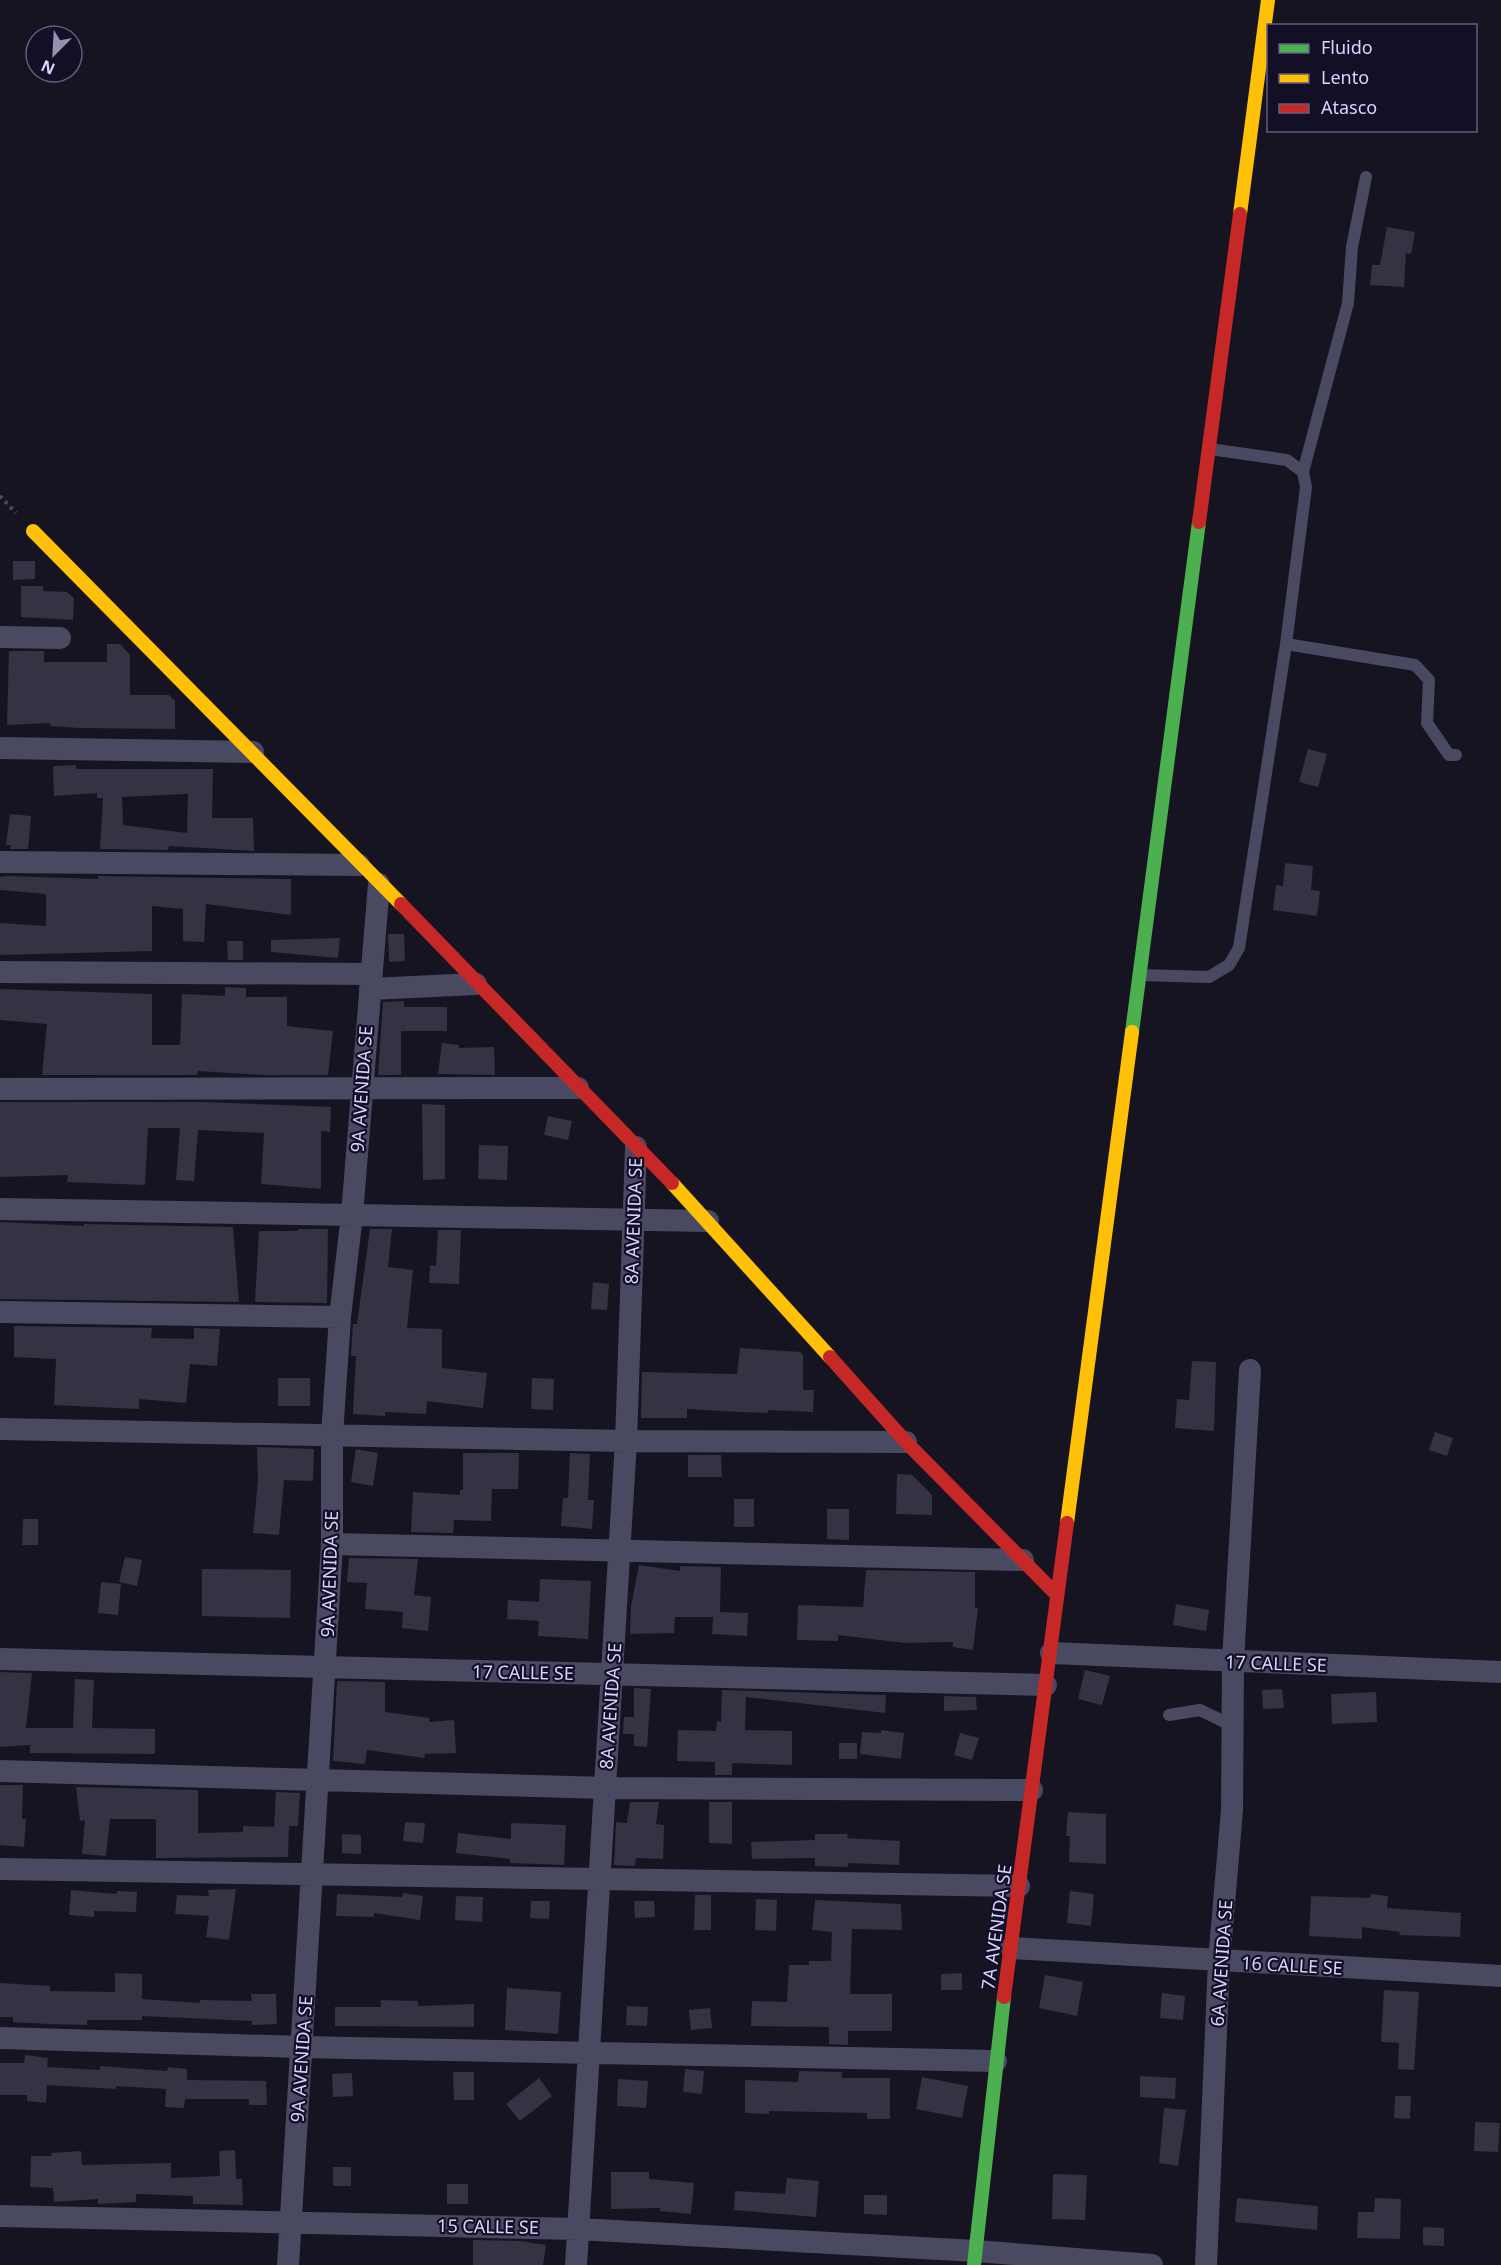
<svg xmlns="http://www.w3.org/2000/svg" width="1501" height="2265" font-family="'Noto Sans',sans-serif">
	<style>
		.building { fill: #343243; fill-rule: evenodd }
		.lines { fill: none; stroke-linecap: round; stroke-linejoin: round }
		.path { stroke: #44505f; stroke-width: 4; stroke-dasharray: 3 4.5; stroke-linecap: butt }
		.lane { stroke: #4a4962; stroke-width: 12 }
		.street { stroke: #4a4962; stroke-width: 22 }
		.fast { stroke: #4caf50; stroke-width: 14 }
		.slow { stroke: #ffc107; stroke-width: 14 }
		.jam { stroke: #c62828; stroke-width: 14 }
		.labels { text-anchor: middle; dominant-baseline: central; stroke-width: 4.5; stroke-linejoin: round; paint-order: stroke }
		.street-label { font-size: 18px; fill: #d9d4ff; stroke: #130f26 }
	</style>
	<rect width="100%" height="100%" fill="#161421"/>
	<path class="building" d="M1387,227L1415,232L1411,254L1406,253L1404,287L1370,285L1372,265H1380Z
		M13,561H35V579L13,580Z
		M21,586H43V591L67,592L74,598L73,620L21,617Z
		M107,644H120L130,655V695H169L175,701V729L79,728L50,726L51,723L7,725L9,651H44V662H107Z
		M1308,749L1327,754L1318,787L1299,782Z
		M76,765V769H213L212,818H253L254,851L169,846L168,850L100,849L103,798H97V793L54,796L53,766ZM188,794L187,833L123,825L122,797Z
		M10,814L31,816L28,849H10L11,845H6Z
		M1285,863L1313,866L1311,890L1320,891L1317,916L1273,910L1276,885L1283,886Z
		M9,876L98,879V876L291,879V915L206,904L204,942L183,941V909L152,906V951L0,955V923L46,926V894L0,890V877Z
		M388,934H404L405,961L389,962Z
		M340,938L338,958L271,952V940Z
		M227,941H243V960H228Z
		M225,987L246,988V997H287V1026L333,1031L328,1075H261L198,1071L197,1075H42L47,1024L0,1020V989L152,994V1045H180L182,994L225,996Z
		M404,1001V1007H447V1031H401V1075H378L383,1002Z
		M442,1043L459,1045V1048L494,1047L495,1075L438,1074Z
		M0,1102H203L331,1107L330,1132L321,1131V1189L261,1184L264,1133L198,1130L194,1181L176,1180L180,1128H148L145,1185L67,1182L68,1175L0,1177Z
		M422,1104L445,1105V1179L423,1180Z
		M548,1116L572,1121L568,1140L544,1135Z
		M479,1145L508,1146L507,1180L478,1179Z
		M0,1222L84,1226V1224L233,1227L239,1302L0,1299Z
		M298,1229H328L327,1303L255,1302L259,1231H298Z
		M370,1229H392L388,1267L413,1270L407,1328L442,1329V1368L487,1373L483,1408L427,1401L426,1414L385,1412V1416L353,1414L356,1356H351L353,1324H357Z
		M438,1230H461L459,1284L429,1283L430,1265L436,1266Z
		M593,1282L609,1284L607,1310L591,1309Z
		M14,1326L152,1328L151,1338L194,1339V1328L220,1329L217,1366L190,1364L186,1403L139,1399V1409L54,1405L56,1359L14,1357Z
		M740,1348L800,1352L803,1355V1390H814L813,1412L768,1410V1413L738,1412L687,1409V1418H641L642,1372L737,1374Z
		M1192,1361L1216,1362L1214,1431L1175,1428L1177,1399L1189,1400Z
		M278,1378H310V1406H278Z
		M532,1378L554,1379L553,1410L531,1409Z
		M1435,1432L1453,1438L1447,1456L1429,1450Z
		M257,1447L314,1449L313,1481L284,1480L279,1535L253,1533L258,1480Z
		M356,1449L378,1453L373,1486L351,1482Z
		M463,1453H519L518,1489H492L491,1521L454,1520L453,1533L411,1532L413,1492L460,1495V1490H463Z
		M570,1453L590,1454L588,1500H594L592,1529L561,1526L563,1498H568Z
		M688,1455H721L722,1477H688Z
		M897,1474L912,1475L932,1495V1515L896,1514Z
		M734,1499H754V1527H734Z
		M827,1509H849V1540L827,1539Z
		M23,1519H38V1545H22Z
		M125,1557L142,1560L137,1586L119,1582Z
		M349,1558L418,1559L414,1595L431,1597L428,1631L402,1628L403,1612L365,1609L367,1583L347,1582Z
		M639,1565L680,1571V1566L721,1567L720,1612L748,1613L747,1636L712,1634L713,1617H675L674,1633L630,1634L631,1606Z
		M202,1569L291,1570L290,1618L202,1616Z
		M866,1570L975,1572V1608H978L973,1650L953,1647V1642L905,1643L838,1635V1641L797,1640L798,1605L863,1607Z
		M540,1579L591,1581L588,1639L538,1636L539,1621L507,1619L508,1600L539,1602Z
		M101,1582L121,1584L118,1615L98,1613Z
		M1176,1604L1209,1610L1206,1631L1173,1625Z
		M1085,1670L1110,1676L1102,1705L1078,1699Z
		M0,1672L32,1673L26,1728H73L75,1679L94,1680L92,1728L155,1729V1754L30,1753V1745L0,1747Z
		M337,1681L385,1682V1712L429,1718V1722L454,1720L456,1753L425,1754L424,1758L367,1750L365,1764L333,1761Z
		M634,1688L651,1689L647,1747L634,1746V1734H623L624,1717H634Z
		M1282,1689L1284,1708L1263,1709L1262,1690Z
		M722,1690L886,1695L885,1713L746,1697L745,1730L792,1731V1765L732,1763V1775H715V1762L677,1761L678,1730L716,1731L717,1721L721,1722Z
		M1376,1692L1377,1722L1332,1724L1331,1694Z
		M944,1696L976,1697L977,1710L944,1711Z
		M881,1730L904,1733L901,1759L860,1754L862,1732L881,1733Z
		M960,1733L979,1738L972,1760L954,1755Z
		M839,1743H857V1759H839Z
		M0,1785H23L22,1819H26L24,1847L0,1845Z
		M76,1787L198,1790V1833L243,1832V1826L274,1827L276,1792L300,1793L298,1826H289L288,1857L156,1858V1819H110L106,1856L82,1854L85,1820L80,1821Z
		M630,1802H659L656,1824L664,1825L663,1859L636,1858L635,1866L614,1865L616,1822L627,1823Z
		M709,1802H732V1844L709,1843Z
		M1068,1812L1106,1814V1864L1069,1862L1070,1836H1066Z
		M405,1822L425,1823L423,1843L403,1841Z
		M511,1823L566,1825L564,1865L510,1863V1859L456,1853L458,1833L511,1839Z
		M342,1834L361,1835V1854L342,1853Z
		M815,1834H848L847,1838L900,1841L899,1865L848,1863V1867L815,1866V1858L752,1859L751,1842L815,1840Z
		M236,1889L229,1940L206,1937L209,1916L175,1914L177,1895L209,1896L208,1890Z
		M71,1890L117,1894V1891L137,1892L136,1912L94,1911V1917L69,1915Z
		M1070,1891L1094,1894L1091,1926L1067,1923Z
		M403,1893L423,1896L420,1920L374,1913V1917L336,1916L337,1894L402,1897Z
		M1371,1894L1388,1896L1387,1908L1461,1913L1460,1937L1399,1935L1400,1932L1362,1927V1939L1309,1936L1311,1896L1370,1898Z
		M695,1895H711V1930H694Z
		M456,1896L483,1897L482,1922L455,1920Z
		M756,1899L777,1900L776,1931L755,1930Z
		M815,1900L901,1904L902,1930L852,1929L850,1994H892V2031H848V2045L829,2044V2027L751,2026L752,2001L787,2002L789,1965H809V1961H831L832,1932L812,1930Z
		M531,1901H550L549,1919L530,1918Z
		M634,1901H654L655,1917L635,1918Z
		M115,1973L142,1974V1999L200,2003V2000L252,2001L251,1994H276L277,2024L252,2025V2021L142,2016V2020H87V2025L48,2024L13,2022V2017H0V1983L50,1986V1991L115,1992Z
		M962,1973V1990H941V1974Z
		M1045,1975L1083,1982L1077,2016L1039,2008Z
		M507,1988L561,1992L558,2034L505,2030Z
		M1384,1990L1419,1992L1414,2070L1398,2069L1399,2043L1381,2042Z
		M1162,1993L1185,1996L1183,2020L1160,2018Z
		M381,2000L418,2001V2006L474,2004V2027L335,2026V2007H381Z
		M627,2006L648,2007L647,2026L626,2025Z
		M710,2008L712,2028L691,2030L689,2010Z
		M25,2055L48,2058L47,2067L100,2070V2066L167,2071L168,2067L187,2069V2080L266,2081L267,2105H249V2099H185L184,2108L165,2107L166,2089L116,2086L117,2089L47,2085L46,2103L27,2101V2095H0V2063H24Z
		M685,2069L704,2071L702,2094L683,2092Z
		M799,2071L842,2072V2078H890V2119H867V2113L769,2111V2114L745,2113V2080L798,2082Z
		M453,2072H474V2100H454Z
		M352,2073L353,2096L333,2097L332,2074Z
		M1140,2076L1176,2078L1175,2099L1140,2097Z
		M922,2077L968,2086L962,2118L916,2109Z
		M539,2078L552,2096L520,2121L506,2104Z
		M618,2079L648,2081L646,2108L617,2106Z
		M1395,2096H1411L1410,2119L1394,2118Z
		M1164,2108L1186,2110L1178,2166L1159,2163Z
		M1475,2122L1500,2123L1498,2152L1474,2151Z
		M235,2150L236,2179H242L243,2205L193,2204V2196L136,2194V2202L98,2204V2199L54,2202L53,2188L30,2187L31,2156H52L51,2153L81,2151L82,2165L171,2163V2178L220,2176L219,2151Z
		M333,2167H351V2186H333Z
		M611,2172H649V2179L694,2183L691,2214L660,2211V2208L611,2209Z
		M1053,2174L1087,2175L1085,2220L1052,2219Z
		M787,2178L819,2181L816,2217L734,2210L735,2191L785,2194Z
		M447,2184H468V2204H447Z
		M864,2195H887V2215L864,2214Z
		M1237,2198L1318,2206L1317,2230L1235,2222Z
		M1375,2198L1401,2199L1400,2239L1357,2238L1358,2212H1374Z
		M1423,2227L1444,2228V2246L1423,2245Z
		M473,2240L520,2241L546,2245L543,2265H473Z"/>
	<g class="lines">
		<path class="path" d="M0,496L16,513"/>
		<path class="lane" d="M1303,472L1348,303L1352,247L1366,177
			M1286,644L1415,665L1429,680L1427,723L1449,755H1456
			M1140,975L1209,977L1229,965L1239,948L1286,644L1306,487L1303,472L1287,460L1210,449
			M1169,1715L1200,1710L1233,1726"/>
		<path class="street" d="M0,637L60,638
			M0,748L253,752
			M0,862L359,865
			M0,972L371,974
			M370,989L476,984
			M0,1089L578,1088
			M0,1209L708,1221
			M0,1312L340,1317
			M0,1429L626,1441L906,1442
			M332,1544L1023,1560
			M1051,1653L1501,1672
			M0,1659L1046,1685
			M0,1771L605,1788L1032,1790
			M0,1869L1019,1886
			M1011,1948L1501,1976
			M0,2038L301,2047L996,2061
			M0,2216L578,2229L976,2251L1152,2265
			M288,2265L332,1544V1435L340,1317L352,1215L379,884
			M576,2265L626,1441L636,1147
			M1206,2265L1219,1961L1232,1810L1233,1661L1250,1370"/>
		<path class="fast" d="M1132,1032L1199,522
			M974,2265L1004,1997"/>
		<path class="slow" d="M1240,214L1268,0
			M33,531L401,904
			M672,1183L830,1357
			M1067,1523L1132,1032"/>
		<path class="jam" d="M1199,522L1240,214
			M401,904L672,1183
			M830,1357L906,1442L1057,1595
			M1004,1997L1067,1523"/>
	</g>
	<g class="labels">
		<g class="street-label">
			<text transform="translate(361 1089) rotate(-86)">9A AVENIDA SE</text>
			<text transform="translate(633 1221) rotate(-88)">8A AVENIDA SE</text>
			<text transform="translate(329 1574) rotate(-88)">9A AVENIDA SE</text>
			<text transform="translate(1276 1663) rotate(2)">17 CALLE SE</text>
			<text transform="translate(523 1672) rotate(1)">17 CALLE SE</text>
			<text transform="translate(610 1706) rotate(-86)">8A AVENIDA SE</text>
			<text transform="translate(996 1927) rotate(-82)">7A AVENIDA SE</text>
			<text transform="translate(1221 1963) rotate(-86)">6A AVENIDA SE</text>
			<text transform="translate(1292 1965) rotate(3)">16 CALLE SE</text>
			<text transform="translate(301 2059) rotate(-86)">9A AVENIDA SE</text>
			<text transform="translate(488 2226) rotate(1)">15 CALLE SE</text>
		</g>
	</g>
	<rect x="1267" y="24" width="210" height="108" fill="#130f26" stroke="#625e7d" stroke-width="1.5"/>
	<rect x="1279" y="44" width="30" height="9" fill="#4caf50" stroke="#625e7d" stroke-width="1.5"/>
	<text x="1321" y="54" font-size="18" fill="#d9d4ff">Fluido</text>
	<rect x="1279" y="74" width="30" height="9" fill="#ffc107" stroke="#625e7d" stroke-width="1.5"/>
	<text x="1321" y="84" font-size="18" fill="#d9d4ff">Lento</text>
	<rect x="1279" y="104" width="30" height="9" fill="#c62828" stroke="#625e7d" stroke-width="1.5"/>
	<text x="1321" y="114" font-size="18" fill="#d9d4ff">Atasco</text>
	<g transform="translate(54 54) rotate(204)"><circle r="28" fill="#130f26" stroke="#625e7d" stroke-width="1.5"/>
	<path d="M0-4.5L10 22L0 15L-10 22Z" fill="#9591b1"/>
	<text y="-9" font-size="16" font-weight="bold" text-anchor="middle" fill="#d9d4ff">N</text>
	</g>
</svg>
